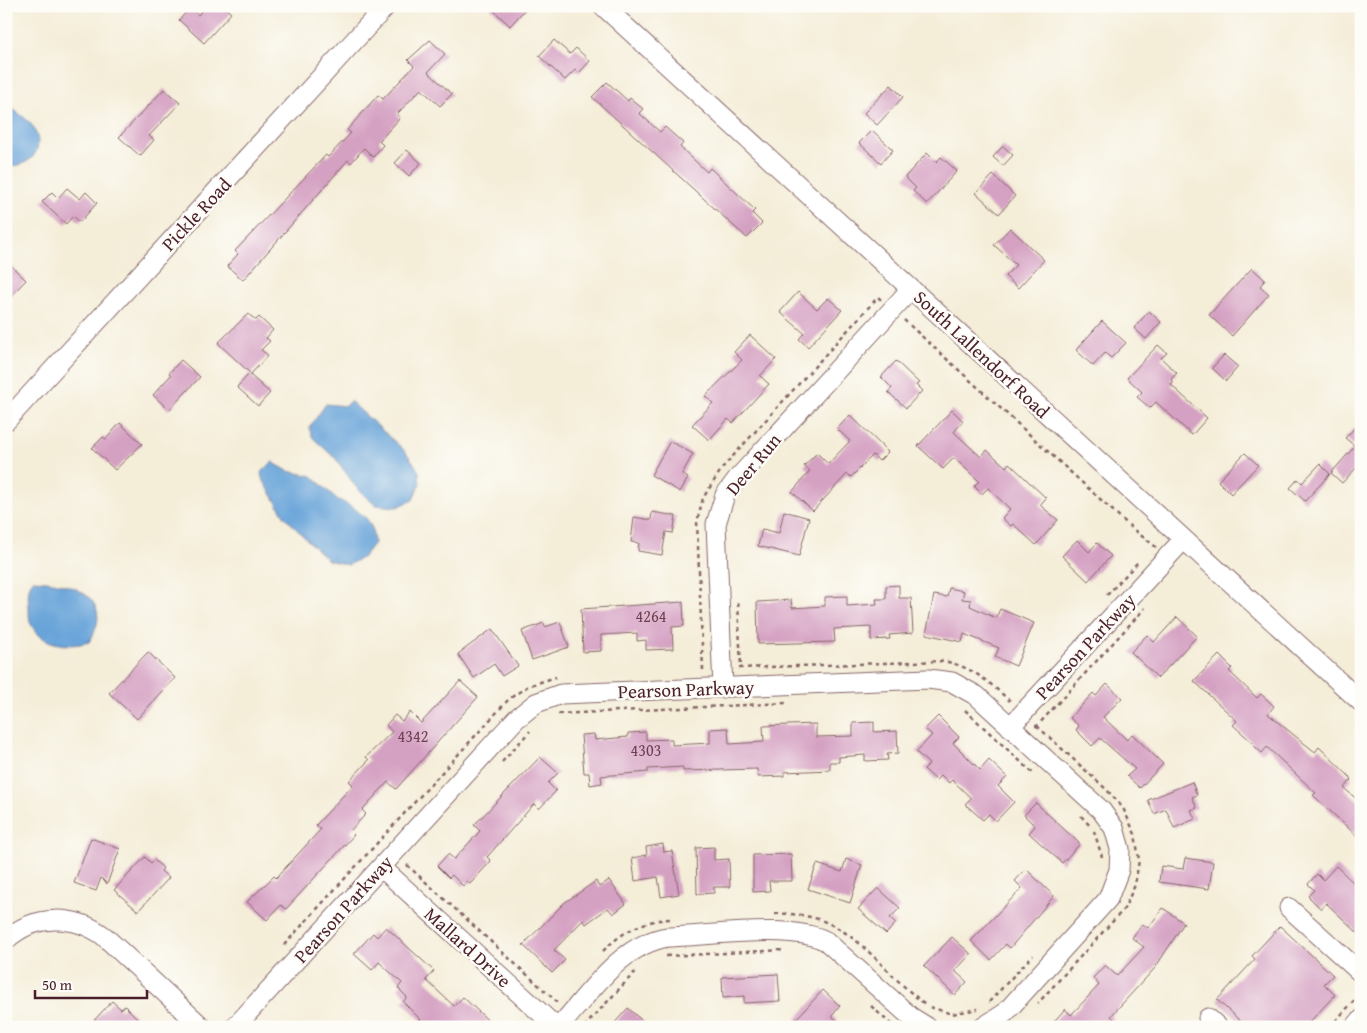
<svg xmlns="http://www.w3.org/2000/svg" width="1367" height="1033" font-family="'Gentium Book Plus',serif">
	<style>
		.water { fill: #69a4d9; stroke: #5a6282 }
		.building { fill: #d5a1c3 }
		.lines { fill: none; stroke-linecap: round; stroke-linejoin: round }
		.minor-casing { stroke: #866768; stroke-width: 21 }
		.path { stroke: #866768; stroke-width: 2.5; stroke-dasharray: 4 4; stroke-linecap: butt }
		.minor { stroke: #fff; stroke-width: 19 }
		.labels { text-anchor: middle; dominant-baseline: central; stroke-width: 5; stroke-linejoin: round; paint-order: stroke }
		.number-label { font-size: 16px; fill: #6d4051 }
		.street-label { font-size: 19px; fill: #4a1f2b; stroke: #fdfcf7 }
	</style>
	<rect width="100%" height="100%" fill="#fdfcf7"/>
	<filter id="ink" filterUnits="userSpaceOnUse"><feTurbulence type="fractalNoise" baseFrequency=".02" numOctaves="2"/><feDisplacementMap in="SourceGraphic" scale="10" xChannelSelector="R" yChannelSelector="G"/><feConvolveMatrix kernelMatrix="1 2 1 2 8 2 1 2 1" color-interpolation-filters="sRGB"/></filter>
	<filter id="wash" filterUnits="userSpaceOnUse"><feTurbulence type="fractalNoise" baseFrequency=".0096" numOctaves="4" result="noise"/><feDisplacementMap in="SourceGraphic" scale="20" xChannelSelector="R" yChannelSelector="G"/><feGaussianBlur stdDeviation="1.12" result="paint"/><feColorMatrix in="noise" values="0 0 0 0 0 0 0 0 0 0 0 0 0 0 0 0 0 1.4 0 .05"/><feComposite in="paint" operator="in"/></filter>
	<g filter="url(#wash)">
		<rect width="100%" height="100%" fill="#f4edd8"/>
		<path class="water" d="M6,103C13,110 22,115 28,121C40,132 43,153 26,162C21,165 13,166 7,168Z
			M350,401L405,451L413,462L419,472L420,485L413,500L397,507L375,505L356,487L336,459L313,438L309,428L326,404L345,406Z
			M272,462L288,471L312,476L337,499L354,508L367,519L372,528L374,543L363,557L348,565L328,560L312,545L285,517L262,478L261,473Z
			M33,580C69,581 118,597 89,642C68,648 40,646 30,622C29,618 29,611 29,606C28,596 27,588 33,580Z"/>
		<g id="blocks">
			<path class="building" d="M206,6H223L231,13L204,43L179,20L190,8L198,15Z
				M489,6H528L510,26Z
				M430,40L445,54L428,72L452,94L440,106L421,89L397,114L400,118L379,141L383,145L373,157L364,148L351,163L348,160L243,280L227,266L238,254L235,251L326,155L328,157L351,133L347,130L378,95L383,99L414,66L408,60Z
				M554,40L570,54L576,48L590,61L579,73L575,70L565,80L539,56Z
				M607,82L628,101L630,98L643,109L639,113L660,132L665,127L683,143L680,147L707,172L710,168L755,210L752,213L762,223L747,238L592,97Z
				M891,85L903,97L877,125L864,113Z
				M164,89L180,103L149,136L154,140L140,156L119,137Z
				M872,130L893,150L881,163L859,143Z
				M1003,146L1013,155L1003,166L993,157Z
				M407,150L421,163L409,176L395,163Z
				M927,153L936,162L941,157L957,171L927,204L913,191L916,188L905,177Z
				M993,175L1015,196L999,214L976,193Z
				M67,188L80,199L86,192L97,203L80,222L73,216L66,224L42,202L52,192L58,198Z
				M1010,228L1044,260L1018,288L1005,276L1016,265L994,245Z
				M6,261L26,280L6,301Z
				M1252,268L1265,280L1260,286L1269,294L1232,336L1209,315Z
				M798,292L817,309L828,298L842,310L808,347L799,339L804,333L780,312Z
				M1149,311L1161,322L1146,339L1134,328Z
				M248,314L256,320L259,317L273,330L266,338L270,341L261,350L268,355L251,374L218,343Z
				M1102,321L1126,343L1111,358L1105,353L1093,366L1076,350Z
				M750,335L776,359L760,376L769,384L733,423L728,419L709,440L692,425L713,403L705,396L742,360L734,352Z
				M1158,345L1167,353L1161,358L1177,373L1171,379L1174,382L1171,385L1207,418L1192,435L1156,402L1150,408L1137,397L1142,392L1127,378Z
				M1224,355L1238,367L1226,381L1212,368Z
				M181,360L200,377L169,410L153,395L171,375L169,373Z
				M896,361L919,383L916,385L922,391L906,408L888,392L892,388L881,377Z
				M249,374L270,393L258,406L237,387Z
				M952,410L963,421L954,432L981,457L987,450L1006,467L1009,463L1046,498L1040,505L1058,520L1036,545L1013,524L1011,526L1002,518L1010,509L988,488L982,494L974,486L979,481L954,458L943,469L918,446Z
				M850,415L888,452L879,461L873,455L851,477L847,474L813,511L792,492L810,471L804,466L817,453L828,464L850,441L837,429Z
				M1361,421V463L1342,483L1331,473L1355,446L1345,438Z
				M120,423L142,444L115,470L92,448L103,437L106,439Z
				M670,441L693,454L682,474L688,478L680,492L651,475Z
				M1245,453L1258,465L1231,494L1218,481Z
				M1320,464L1330,474L1305,501L1290,488L1298,479L1302,483Z
				M784,511L809,518L799,556L758,546L762,529L779,533Z
				M652,512L676,516L673,533L666,532L662,555L638,551L639,543L631,542L634,517L651,520Z
				M1077,540L1089,552L1097,543L1111,556L1088,581L1062,556Z
				M899,585V598H911L913,633L889,635L890,639L871,640V627L834,629L835,642L758,644L757,602L791,600L792,608L825,606V597L847,596V606L877,604L876,599H886V586Z
				M949,588L964,591L962,599L971,600L970,606L996,618L1000,609L1034,623L1016,666L995,657L999,648L964,634L962,642L926,634L934,595L947,597Z
				M683,602L684,626L672,627L673,649L646,650V640L637,641V633L601,635V651L583,652L581,609Z
				M1177,617L1197,636L1158,678L1131,652L1147,635L1154,642Z
				M560,622L569,647L532,660L522,631L544,623L545,627Z
				M492,629L518,666L502,676L494,664L474,678L458,654Z
				M148,652L175,678L137,719L109,693Z
				M1219,655L1232,668L1229,671L1257,698L1261,694L1274,706L1268,714L1315,752L1319,747L1352,779L1344,788L1361,803V840L1313,795L1316,793L1267,747L1262,753L1252,744L1253,743L1233,725L1237,721L1194,681Z
				M460,681L478,697L396,789L388,782L362,810L366,814L350,831L354,835L286,909L281,905L267,920L247,902L274,876L276,878L321,829L316,825L353,785L349,781L369,760L366,757L392,732L386,725L395,715L402,721L410,712L421,723Z
				M1107,684L1122,698L1103,717L1127,740L1132,734L1163,764L1140,788L1127,776L1135,769L1100,738L1092,746L1076,730L1079,726L1070,718L1093,693L1096,696Z
				M938,716L959,737L953,743L980,770L989,760L1007,777L998,786L1014,802L996,821L989,814L983,820L965,804L971,798L952,780L949,783L941,775L936,780L924,769L929,764L916,752L932,735L925,729Z
				M874,722V732L897,731L898,753L887,754L888,760L865,761V755L839,757V762H830V770L784,772V776L758,777L757,769L683,771V767L648,769V772L601,776L602,783L590,785L589,773H584L581,735L594,734L595,740L628,737V733L646,732V740L672,739V745L710,743V729L728,728L729,744L764,742L763,726L816,724V737L853,736V723Z
				M540,757L558,773L548,783L556,791L539,809L534,804L487,857L491,861L470,884L467,881L463,886L452,875L449,878L437,866L448,854L454,859L480,831L474,825Z
				M1192,782L1197,795L1192,797L1197,808L1191,810L1195,819L1174,828L1166,809L1154,814L1148,800Z
				M1036,803L1080,844L1062,863L1029,833L1035,826L1024,815Z
				M91,838L120,849L107,884L101,878L96,891L74,883Z
				M663,844L664,852L672,851L679,894L661,897L658,877L635,881L632,858L647,855L646,847Z
				M714,847V860L729,859L730,887H714V893L697,894L696,848Z
				M791,854L792,881H769L770,891L753,892V855Z
				M145,857L151,863L154,860L163,868L161,871L169,878L138,911L114,890Z
				M1185,858L1213,862L1209,889L1159,882L1161,866L1183,869Z
				M846,859L862,865L850,903L808,889L817,864L842,872Z
				M1336,866L1361,890V936L1326,903L1321,909L1308,896L1314,890L1308,884L1317,874L1323,880Z
				M1026,869L1054,896L1010,948L1006,944L991,960L971,941L1022,888L1015,881Z
				M609,880L626,904L613,914L608,908L586,924L583,920L554,950L565,960L552,973L523,945L564,903L596,881L599,887Z
				M878,888L900,908L890,918L896,923L886,934L858,909Z
				M1163,908L1184,923L1155,968L1111,1016L1114,1019L1108,1027H1049L1065,1009L1071,1015L1099,985L1093,978L1105,965L1117,976L1144,947L1132,938L1142,924L1148,928Z
				M1280,926L1333,975L1324,984L1335,995L1305,1027H1247L1217,1000L1255,959L1252,956Z
				M386,927L434,971L426,980L454,1006L463,997L495,1027H428L403,1002L407,997L398,988L402,983L379,962L372,970L354,954L373,933L377,937Z
				M952,937L971,954L955,971L967,982L955,995L924,966Z
				M778,974L780,1001L744,1003V996L723,998L722,977Z
				M823,990L840,1006L832,1016L844,1027H805L796,1019Z
				M112,1001L121,1009L125,1006L138,1019L130,1027H88Z
				M628,1008L649,1027H611Z"/>
		</g>
	</g>
	<g filter="url(#ink)">
		<use href="#blocks" fill-opacity="0" stroke="#866768" stroke-width="1"/>
		<g class="lines">
			<defs>
				<path id="minor" d="M603,6L1361,702
					M6,421L386,6
					M723,688L716,524L725,495L737,479L911,289
					M1010,727L1183,540
					M381,867L556,1027
					M1289,908L1361,973
					M6,940C34,914 75,914 105,937L202,1027
					M1208,1018L1218,1027
					M235,1027L516,719L536,703L561,694L928,679L952,682L977,696L1101,810L1114,828L1120,849L1119,870L1108,899L1005,1013L983,1027
					M559,1027C590,993 621,944 668,937C710,936 791,923 826,941L911,1017L927,1027
					M1355,1027L1361,1020"/>
			</defs>
			<use href="#minor" class="minor-casing"/>
			<path class="path" d="M904,320L1134,530L1156,547
				M1107,595L1139,561
				M738,603L741,667
				M739,668L943,661C971,666 989,682 1010,701
				M703,670L697,522L703,498L723,467L878,297L881,300
				M965,710L1034,774
				M558,714L787,703
				M1035,726H1037L1145,608
				M1037,726L1107,790L1123,808L1135,834L1139,860L1135,885L1124,909L1038,1003
				M502,762L530,731
				M1081,816L1091,827
				M1094,831L1102,857
				M407,865L557,1002
				M775,914C850,910 873,965 925,1004
				M284,945L509,699L528,686L556,677
				M603,951C622,932 643,920 670,919
				M666,956L785,950
				M989,1002L1033,955
				M871,1006L894,1027
				M930,1007L952,1014L978,1009
				M584,1027L635,972
				M1330,1027L1361,993"/>
			<use href="#minor" class="minor"/>
		</g>
	</g>
	<g class="labels">
		<g class="number-label">
			<text x="651" y="616">4264</text>
			<text x="413" y="736">4342</text>
			<text x="646" y="750">4303</text>
		</g>
		<g class="street-label">
			<text transform="translate(196 214) rotate(-47)">Pickle Road</text>
			<text transform="translate(982 354) rotate(43)">South Lallendorf Road</text>
			<text transform="translate(753 464) rotate(-50)">Deer Run</text>
			<text transform="translate(1085 646) rotate(-47)">Pearson Parkway</text>
			<text transform="translate(686 689) rotate(-2)">Pearson Parkway</text>
			<text transform="translate(343 909) rotate(-48)">Pearson Parkway</text>
			<text transform="translate(468 947) rotate(42)">Mallard Drive</text>
		</g>
	</g>
	<rect width="1367" height="1033" fill="none" stroke="#fdfcf7" stroke-width="25"/>
	<path d="M35 990v8h112v-8" fill="none" stroke="#4a1f2b" stroke-width="2.5"/>
	<text x="42" y="990" font-size="15" fill="#4a1f2b" stroke="#fdfcf7" stroke-width="4" paint-order="stroke">50 m</text>
</svg>
